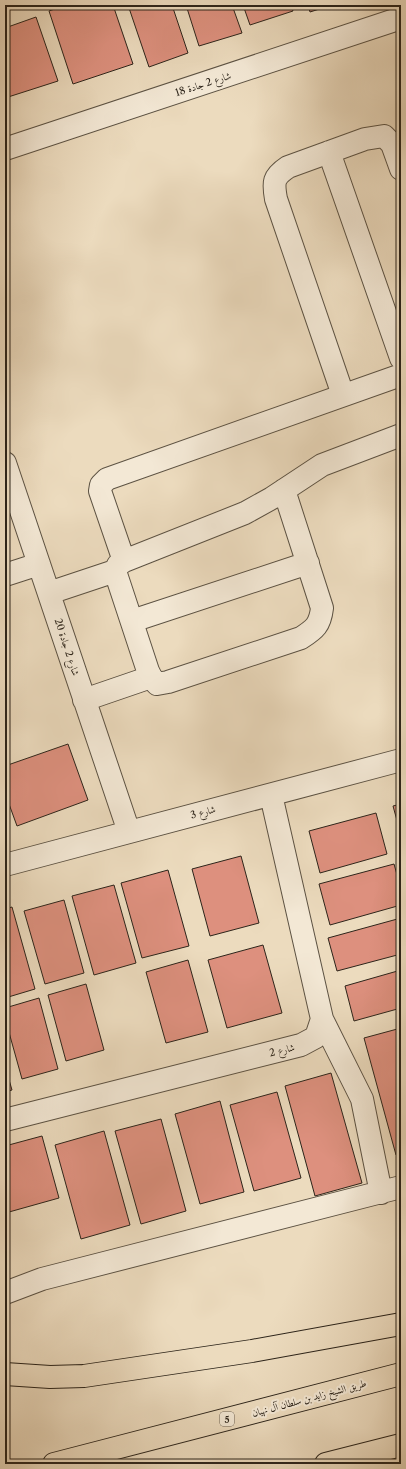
<svg xmlns="http://www.w3.org/2000/svg" width="406" height="1469" font-family="'Libre Caslon Text',Amiri,serif">
	<style>
		.building { fill: #dd907e; stroke: #2c241a }
		.lines { fill: none; stroke-linecap: round; stroke-linejoin: round }
		.minor-casing { stroke: #5c5243; stroke-width: 24 }
		.highway-casing { stroke: #2c241a; stroke-width: 24 }
		.minor { stroke: #f3e8d5; stroke-width: 22 }
		.highway { stroke: #ecdbbe; stroke-width: 22 }
		.labels { text-anchor: middle; dominant-baseline: central; stroke-width: 4; stroke-linejoin: round; paint-order: stroke }
		.shield { fill: #f3e8d5; stroke: #685f52; stroke-width: 1 }
		.shield-label { font-size: 9px; font-weight: bold; fill: #2c241a }
		.street-label { font-size: 10px; fill: #2c241a; stroke: #f3e8d5 }
	</style>
	<rect width="100%" height="100%" fill="#ecdbbe"/>
	<filter id="stains"><feTurbulence type="fractalNoise" baseFrequency=".005" numOctaves="4"/><feColorMatrix values="0 0 0 0 .2 0 0 0 0 .09 0 0 0 0 .02 0 0 0 .5 -.17"/></filter>
	<radialGradient id="worn" r=".72"><stop offset=".6" stop-color="#630" stop-opacity="0"/><stop offset="1" stop-color="#630" stop-opacity=".3"/></radialGradient>
	<path class="building" d="M66,5H113L133,64L73,84L49,11Z
		M128,5H172L188,53L149,67Z
		M186,5H232L242,33L199,46Z
		M243,5H291L293,11L250,25Z
		M308,5H332L310,12Z
		M36,17L58,81L5,98V28Z
		M68,744L88,800L17,826L5,793V766Z
		M401,804V835L393,806Z
		M376,813L387,854L320,873L309,831Z
		M241,856L259,923L210,936L192,869Z
		M394,864L401,889V905L330,925L319,884Z
		M168,870L189,946L142,958L121,883Z
		M114,885L136,963L94,975L72,896Z
		M64,900L84,973L45,984L24,911Z
		M12,907L35,989L5,998V909Z
		M401,918V954L337,971L328,938Z
		M263,945L282,1013L227,1028L208,960Z
		M188,960L208,1032L166,1043L146,972Z
		M401,970V1008L354,1021L345,986Z
		M86,984L104,1050L66,1061L48,995Z
		M39,998L58,1069L22,1079L5,1018V1008Z
		M401,1028V1154L396,1155L364,1038Z
		M5,1066L12,1090L5,1092Z
		M331,1073L362,1183L315,1196L285,1086Z
		M277,1092L301,1178L254,1191L230,1105Z
		M220,1101L244,1192L200,1204L175,1114Z
		M161,1119L186,1211L141,1224L115,1131Z
		M104,1131L130,1225L81,1239L55,1145Z
		M42,1136L59,1198L9,1212L5,1199V1146Z"/>
	<g class="lines">
		<defs>
			<path id="minor" d="M5,149L401,18
				M329,152L401,358
				M343,395L276,199C273,182 273,177 288,167L365,139L384,136L392,144L401,169
				M5,463L129,832
				M124,561L100,491L101,485L107,479L401,375
				M115,571L148,671L151,677L157,684L168,682L301,638C315,629 320,625 322,608L284,490
				M5,575L39,564
				M49,593L115,571L118,565L124,561L245,513L272,498L322,465L401,435
				M132,621L308,563
				M84,700L151,677
				M271,795L322,1019L362,1099L381,1193
				M5,865L401,760
				M5,1120L301,1045L316,1037L322,1019
				M5,1293L42,1279L401,1187"/>
			<path id="highway" d="M5,1374L50,1377L84,1376L252,1351L401,1324
				M54,1464L401,1374
				M326,1464L401,1445"/>
		</defs>
		<use href="#minor" class="minor-casing"/>
		<use href="#highway" class="highway-casing"/>
		<use href="#minor" class="minor"/>
		<use href="#highway" class="highway"/>
	</g>
	<g class="labels">
		<rect class="shield" x="220" y="1412" width="14" height="14" rx="3"/>
		<g class="shield-label">
			<text x="227" y="1419">5</text>
		</g>
		<g class="street-label">
			<text transform="translate(203 84) rotate(-18)">شارع 2 جادة 18</text>
			<text transform="translate(67 647) rotate(72)">شارع 2 جادة 20</text>
			<text transform="translate(203 812) rotate(-15)">شارع 3</text>
			<text transform="translate(282 1050) rotate(-14)">شارع 2</text>
			<text transform="translate(309 1398) rotate(-15)">طريق الشيخ زايد بن سلطان آل نهيان</text>
		</g>
	</g>
	<rect width="406" height="1469" fill="none" stroke="#ecdbbe" stroke-width="20"/>
	<rect x="6" y="6" width="394" height="1457" fill="none" stroke="#2c241a" stroke-width="2"/>
	<rect x="10" y="10" width="386" height="1449" fill="none" stroke="#2c241a"/>
	<rect width="100%" height="100%" filter="url(#stains)"/>
	<rect width="100%" height="100%" fill="url(#worn)"/>
</svg>
